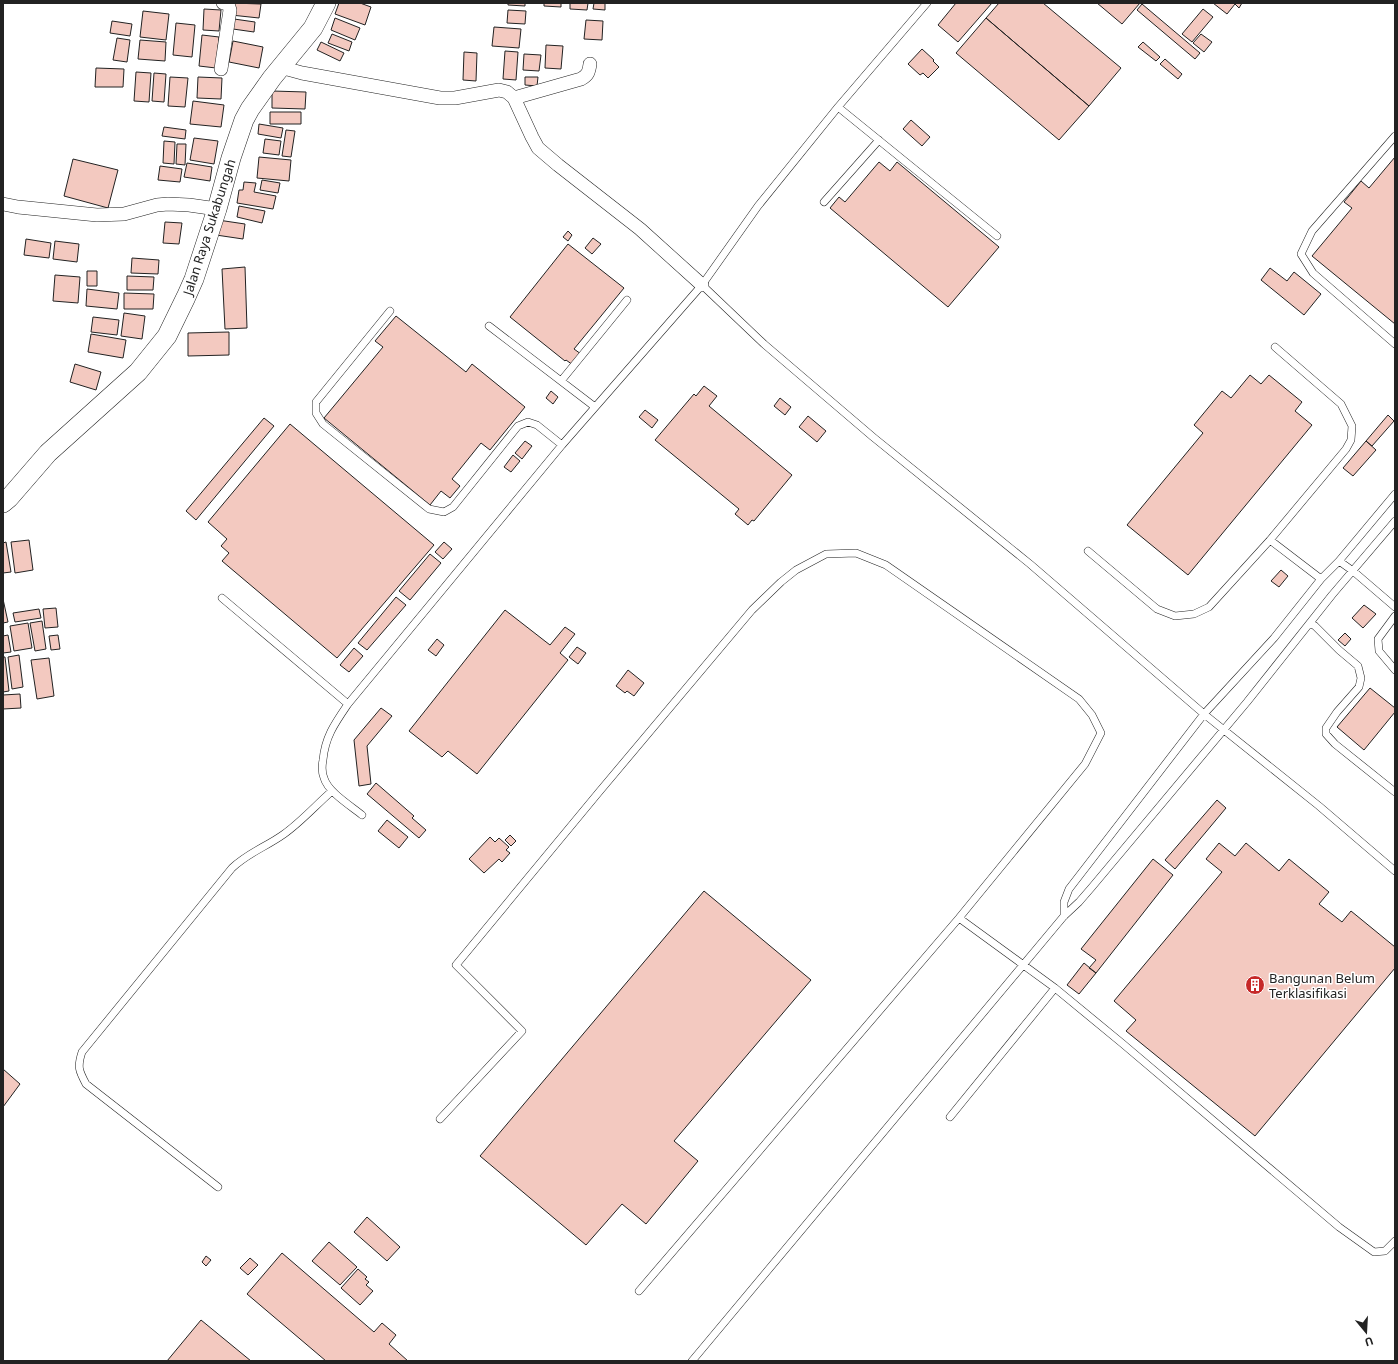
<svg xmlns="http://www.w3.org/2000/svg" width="1398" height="1364" font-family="'Noto Sans',sans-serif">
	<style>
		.building { fill: #f3c9c0; stroke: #222 }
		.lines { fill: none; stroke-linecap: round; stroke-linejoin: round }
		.lane-casing { stroke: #222; stroke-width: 8 }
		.street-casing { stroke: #222; stroke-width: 14 }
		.secondary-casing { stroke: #222; stroke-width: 20 }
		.lane { stroke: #fff; stroke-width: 7 }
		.street { stroke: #fff; stroke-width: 13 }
		.secondary { stroke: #fff; stroke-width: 19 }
		.labels { text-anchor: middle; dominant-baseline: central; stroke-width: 3; stroke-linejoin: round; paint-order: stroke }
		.street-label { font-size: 13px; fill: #222; stroke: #fff }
		.poi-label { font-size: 13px; fill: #222; stroke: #fff; text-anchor: start }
	</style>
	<rect width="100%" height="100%" fill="#fff"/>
	<path class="building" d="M232,3L261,4L259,18L231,15Z
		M339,3H360L371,7L365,25L335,14Z
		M508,3H525V6L508,5Z
		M544,3H561V7L544,6Z
		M570,3H588L587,10L570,9Z
		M594,3H605V10L593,9Z
		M956,3H992L958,42L938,25Z
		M999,3H1043L1121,68L1089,106L986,18Z
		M1097,3H1140L1122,24Z
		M1213,3H1242L1239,8L1235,4L1227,14Z
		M1142,4L1200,53L1195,59L1137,10Z
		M204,9L221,10L219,31L203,30Z
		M1203,9L1213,17L1192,42L1182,34Z
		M508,10L526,11L525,24L507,23Z
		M143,11L169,14L166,40L140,37Z
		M335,18L360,28L355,40L331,30Z
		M986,18L1089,106L1059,140L956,53Z
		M234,19L255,22L254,32L233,29Z
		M586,20L603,21L602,40L584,39Z
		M112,21L132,24L130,36L110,33Z
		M176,23L195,25L192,57L173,55Z
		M494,27L521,29L519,48L492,46Z
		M332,34L352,42L349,51L328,43Z
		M1201,34L1212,42L1204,52L1193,43Z
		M202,35L219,37L216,68L199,66Z
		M117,38L130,40L127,62L113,60Z
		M140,40L166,42L165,61L138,59Z
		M233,41L263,47L259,68L229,62Z
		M321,42L344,53L340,61L317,50Z
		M1143,42L1160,57L1156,61L1138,47Z
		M546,45L563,46L561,69L545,68Z
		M922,49L934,60L933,61L939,67L928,78L923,73L920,75L908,64Z
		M505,51L518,52L516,80L503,79Z
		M464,52L477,53L476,81L463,80Z
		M524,54L541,55L539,71L523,70Z
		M1165,59L1182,74L1178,79L1160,64Z
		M96,68L124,69L123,87H95Z
		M136,72L151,73L149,102L134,101Z
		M154,73L166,74L164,102L152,101Z
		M170,77L188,78L185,107L168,106Z
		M198,77L222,78L221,99L197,98Z
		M525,77H538L537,86L525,85Z
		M272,91L306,92L305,109L272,108Z
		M193,101L224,105L221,127L190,124Z
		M270,112H301V124H270Z
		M911,120L930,137L922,146L903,129Z
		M259,124L283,128L281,138L258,134Z
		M164,127L186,130L185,139L162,136Z
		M286,130L295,131L291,157L282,156Z
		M194,138L218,141L214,164L190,160Z
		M265,139L281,141L279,155L263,153Z
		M164,141L175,142L174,164L163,163Z
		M177,144H186L185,165L176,164Z
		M259,157L291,160L289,181L257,178Z
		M1395,157V324L1312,256L1352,208L1344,202L1361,181L1369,188Z
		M73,159L118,170L108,208L64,196Z
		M879,162L890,171L897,162L999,247L948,307L830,208L839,197L845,202Z
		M187,163L212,167L210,181L184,177Z
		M160,166L182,169L180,182L158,180Z
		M262,180L280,183L278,193L260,190Z
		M244,182L256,183L254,192L276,196L273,209L237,203L239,190H243Z
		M239,206L265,211L262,223L237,217Z
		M218,220L245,224L243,239L216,235Z
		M165,222L182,223L179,244L163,243Z
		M568,231L572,235L568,241L563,237Z
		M593,238L601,244L592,254L585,248Z
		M26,239L51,243L49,258L24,255Z
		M55,241L79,244L77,262L53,259Z
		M568,244L624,288L574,349L581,354L573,365L566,360L565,361L510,317Z
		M132,258L159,260L158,274L131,273Z
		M245,267L247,328L225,329L222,269Z
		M1270,268L1287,281L1294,272L1321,294L1304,315L1261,280Z
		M87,271H97V286H87Z
		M55,275L80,277L78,303L53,301Z
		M127,276L154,277L153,290H127Z
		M87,289L119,293L117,309L86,306Z
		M124,293L154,294L153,309H124Z
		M124,313L145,316L142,339L121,336Z
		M396,316L466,372L472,364L525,407L490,450L481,443L452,479L460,486L450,498L441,491L430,505L324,418L383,347L375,341Z
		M93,317L119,320L117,335L91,332Z
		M229,332V355L188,356V333Z
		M91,334L126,340L123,358L88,352Z
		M75,364L101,372L96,390L70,382Z
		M1250,375L1261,384L1269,375L1302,402L1295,411L1312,425L1188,575L1127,525L1203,433L1194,425L1222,391L1231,398Z
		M704,386L717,396L709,406L792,475L754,521L752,520L748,525L735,514L739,509L655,440L694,394L696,396Z
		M551,391L558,397L553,404L546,398Z
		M780,398L791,407L785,415L774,406Z
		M645,410L658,420L652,428L639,417Z
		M1388,415L1394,421L1372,446L1366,441Z
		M808,416L826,431L817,442L799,427Z
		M264,418L274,426L196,520L186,511Z
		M290,424L434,545L337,658L222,561L229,553L221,546L227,539L208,522Z
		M525,441L532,446L522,459L515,453Z
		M1366,441L1376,450L1353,476L1343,468Z
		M513,455L520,461L511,472L504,467Z
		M29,540L33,570L15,573L11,542Z
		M6,542L11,572L3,573V543Z
		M444,542L452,549L443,559L435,552Z
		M430,554L441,563L410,600L399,591Z
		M1281,570L1288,576L1279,587L1271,581Z
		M396,597L406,605L367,650L358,643Z
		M3,599L8,622L3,623Z
		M1364,605L1376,614L1363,628L1352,618Z
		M56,608L58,627L45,628L43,609Z
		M39,609L41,618L15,622L13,613Z
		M505,610L550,645L565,627L575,634L560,653L568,660L477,774L448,751L442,757L409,731Z
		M42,621L46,649L35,651L30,623Z
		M28,623L32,648L14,651L10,626Z
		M1345,633L1351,639L1345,646L1338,640Z
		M8,635L11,652L3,653V636Z
		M58,635L60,649L51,650L49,636Z
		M437,639L444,645L436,656L428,650Z
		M577,647L586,653L578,664L569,657Z
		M354,648L363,656L349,672L340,665Z
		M19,655L23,687L12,689L8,657Z
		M3,657H5L9,691L3,692Z
		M49,658L54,696L37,699L31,660Z
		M628,670L644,683L634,696L627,691L625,693L616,686Z
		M1370,688L1395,708V712L1364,750L1337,727Z
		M20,694L21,708L3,709V695Z
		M381,708L392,716L367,746L371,784L359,786L354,740Z
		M376,783L414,816L412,818L426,830L419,838L367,794Z
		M1217,800L1226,808L1175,869L1165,860Z
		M387,820L408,837L399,848L378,831Z
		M510,835L516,841L511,846L505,840Z
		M490,837L495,842L499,838L509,847L506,850L510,853L502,862L499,859L484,873L469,859Z
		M1219,843L1235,856L1246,843L1279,871L1289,859L1329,892L1319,904L1342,922L1351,911L1395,947V968L1255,1136L1126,1031L1136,1020L1114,1001L1222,872L1206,859Z
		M1153,859L1173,875L1096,973L1089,968L1096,960L1081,949Z
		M704,891L811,980L674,1141L698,1161L646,1224L622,1204L586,1245L480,1156Z
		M1084,963L1096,973L1079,994L1067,985Z
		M3,1069L20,1084L3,1107Z
		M367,1217L400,1247L387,1261L354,1232Z
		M329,1242L357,1267L340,1285L312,1261Z
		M282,1253L374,1332L382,1323L396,1335L389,1344L408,1361H326L247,1294Z
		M206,1256L211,1260L206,1266L202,1262Z
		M250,1258L258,1265L248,1275L240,1268Z
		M358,1269L367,1277L365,1279L369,1282L366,1285L373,1291L360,1305L341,1288Z
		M201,1320L251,1361H167Z"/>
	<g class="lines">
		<defs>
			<path id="lane" d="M838,107L997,236
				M1395,136L1312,231L1301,254L1313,273L1395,344
				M824,202L879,140
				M702,285L764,344L873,437L1030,564L1204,714L1319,806L1395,871
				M390,311L316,402V413L323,424L429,509L444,512L453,507L518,426L528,422L537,425L562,445
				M489,326L595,407
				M1275,347L1341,404L1352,426L1351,440L1346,449L1270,540L1321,579
				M561,381L627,300
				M1088,551L1157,609L1175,616L1194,614L1209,607L1270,540
				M1339,561L1353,571L1395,607
				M222,598L348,704
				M1395,616L1378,639L1379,651L1395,670
				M1310,623L1315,626L1339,650L1358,666L1361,678L1359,687L1337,712L1326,728V734L1335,744L1395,792
				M362,815C351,806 328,792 324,778C322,773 322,765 323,760C325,737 335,723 348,704L562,445L702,285L758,206L838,107L927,3
				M1064,916V902L1069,889L1204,714L1274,638L1321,579L1339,561L1395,494
				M959,918L1055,988L1123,1044L1339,1227L1374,1252L1385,1251L1395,1241
				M950,1117L1055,988
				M440,1119L522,1031L456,965L599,792L752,610L781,582L796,570L826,554L856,553L886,565L1079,699L1092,715L1101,733L1085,764L959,918L639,1291
				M218,1187L86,1084C79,1071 77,1067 82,1052L232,868C249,852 266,847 284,834C301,822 316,805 332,791
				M692,1361L1064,916L1079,902L1092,887L1247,702L1332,595L1395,521"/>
			<path id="street" d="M280,67L302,73L440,98H455L499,90L507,92L514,98L532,137L538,148L558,165L640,229L702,285
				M221,69L230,10L228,4L223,3
				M514,98L581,79C588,75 589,72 590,64
				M3,204L18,207L97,215L124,214L157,205L168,204L189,205L217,209"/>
			<path id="secondary" d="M3,503L9,498L48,453L138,372L167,336L186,297L194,279L217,209L231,158L244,120L250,109L272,78L313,28L326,3"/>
		</defs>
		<use href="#lane" class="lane-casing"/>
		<use href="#street" class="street-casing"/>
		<use href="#secondary" class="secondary-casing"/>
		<use href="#lane" class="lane"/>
		<use href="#street" class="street"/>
		<use href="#secondary" class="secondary"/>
	</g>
	<defs>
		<symbol id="building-disc" viewBox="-11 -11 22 22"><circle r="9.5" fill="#c62828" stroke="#fff"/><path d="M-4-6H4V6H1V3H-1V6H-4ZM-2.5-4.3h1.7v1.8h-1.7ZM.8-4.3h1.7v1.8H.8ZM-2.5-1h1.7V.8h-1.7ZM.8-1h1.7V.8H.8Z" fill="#fff"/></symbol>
	</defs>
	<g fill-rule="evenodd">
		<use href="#building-disc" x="1244" y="974" width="22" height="22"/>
	</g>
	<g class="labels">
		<g class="street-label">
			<text transform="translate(209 227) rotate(-72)">Jalan Raya Sukabungah</text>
		</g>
		<g class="poi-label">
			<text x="1269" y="978">Bangunan Belum<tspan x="1269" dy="15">Terklasifikasi</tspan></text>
		</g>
	</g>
	<rect width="1398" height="1364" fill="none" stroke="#222222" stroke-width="8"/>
	<g transform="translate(1366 1332) rotate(162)" stroke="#ffffff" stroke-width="3" paint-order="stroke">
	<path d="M0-3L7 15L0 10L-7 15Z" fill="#222222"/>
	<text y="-6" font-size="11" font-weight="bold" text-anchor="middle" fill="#222222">U</text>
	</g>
</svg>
